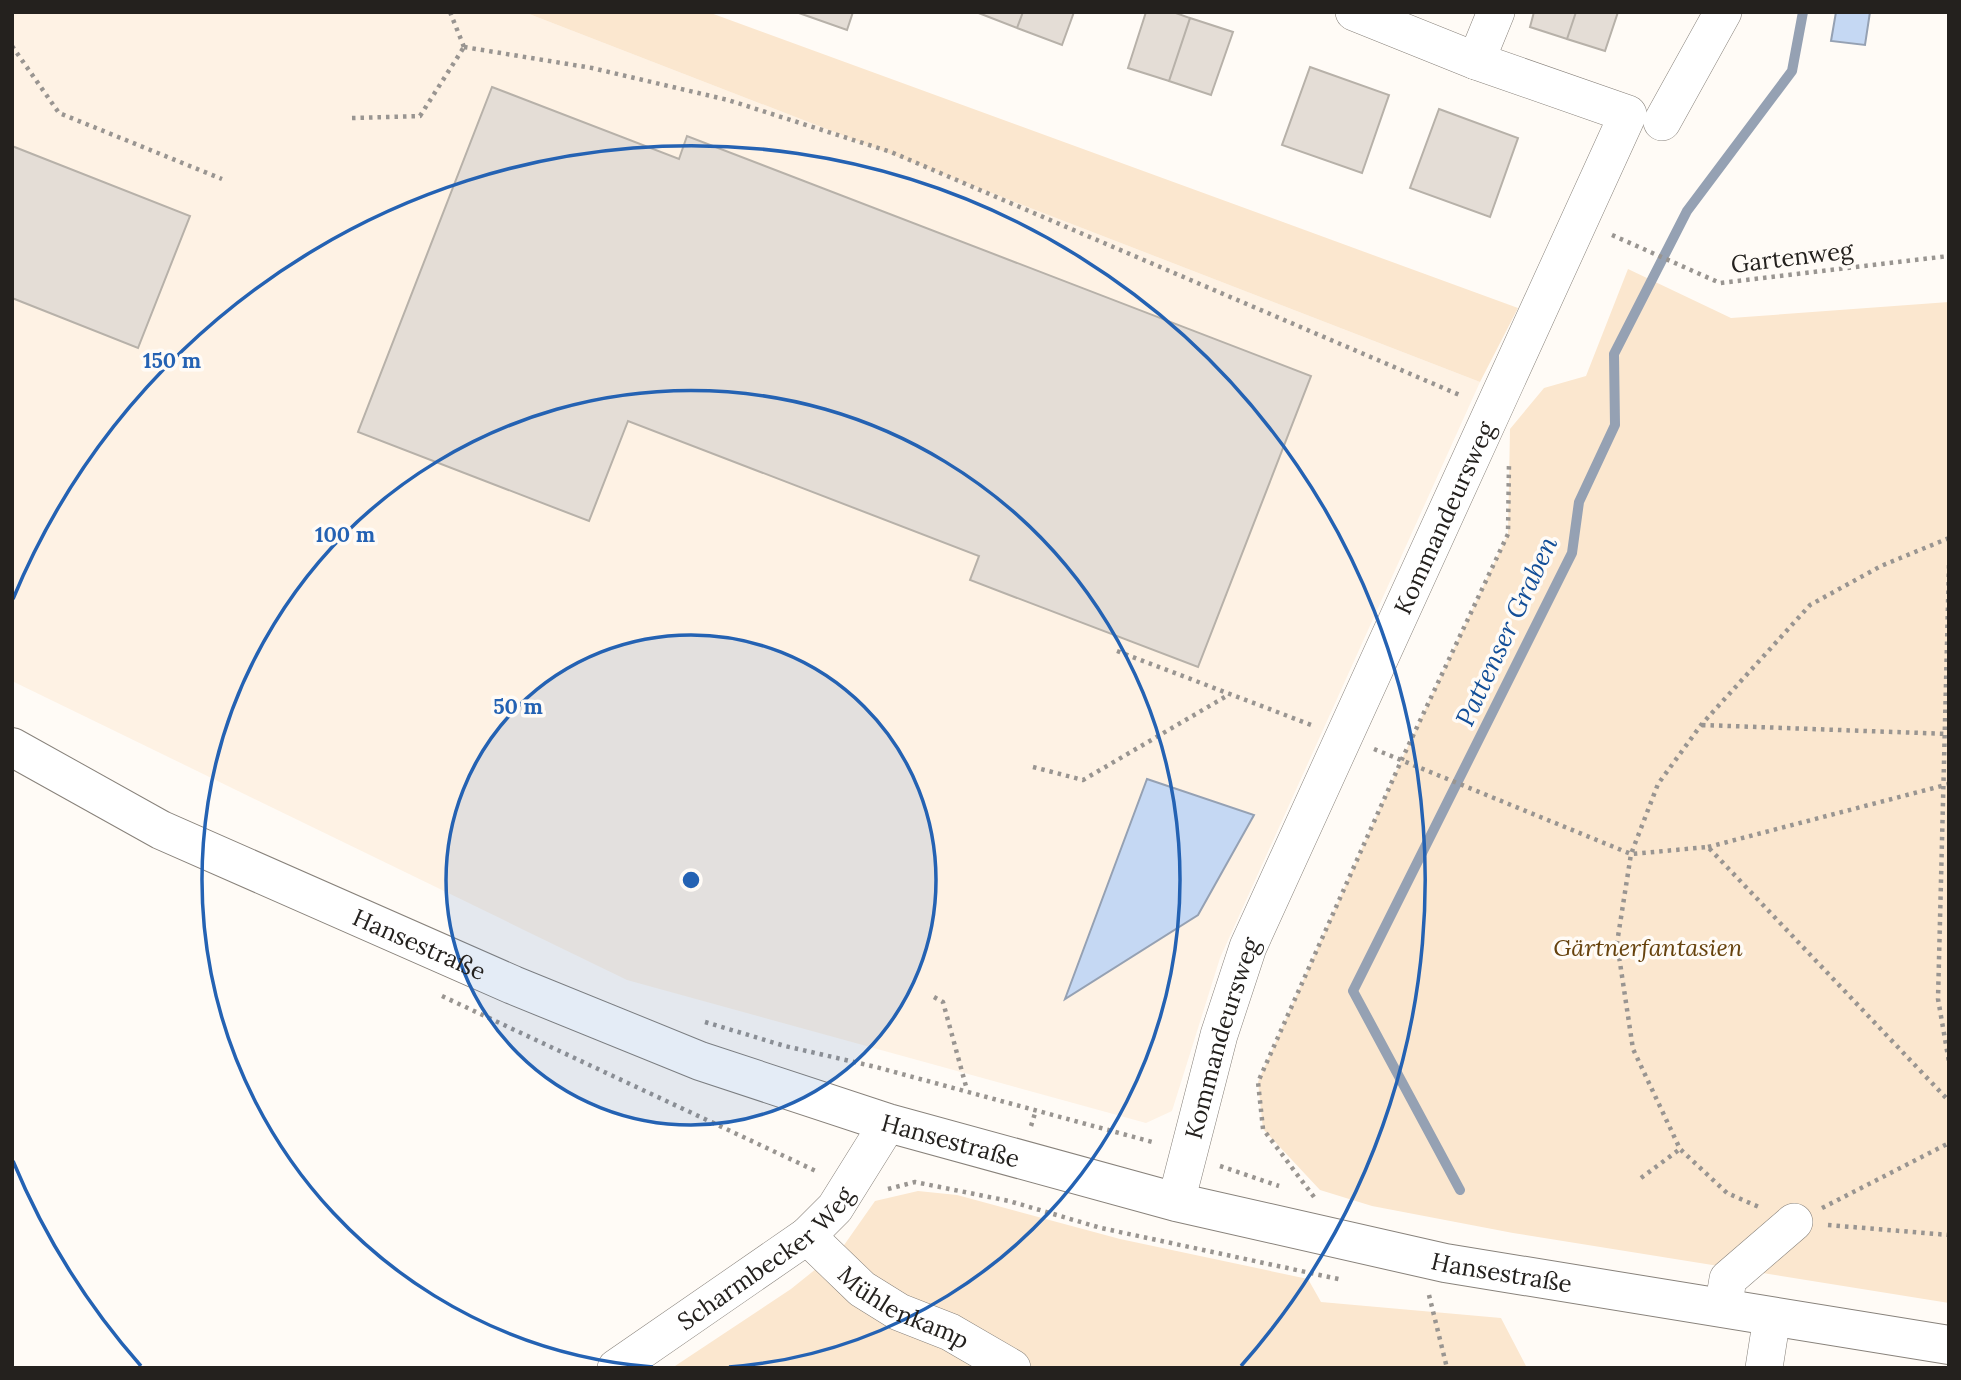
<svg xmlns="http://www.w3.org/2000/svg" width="1961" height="1380" font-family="Lora,serif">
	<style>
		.built { fill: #fef2e4 }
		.green { fill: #fbe7cf }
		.water { fill: #c5d8f3; stroke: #95a1b3; stroke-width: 2 }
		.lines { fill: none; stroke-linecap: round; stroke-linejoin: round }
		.stream { stroke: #95a1b3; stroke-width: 10 }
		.building { fill: #e4ddd6; stroke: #b7b1a9; stroke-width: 2 }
		.minor-casing { stroke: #88827b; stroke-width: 38 }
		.major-casing { stroke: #88827b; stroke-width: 40 }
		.path { stroke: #999591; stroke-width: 4.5; stroke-dasharray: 3.5 5; stroke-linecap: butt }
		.minor { stroke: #fff; stroke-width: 37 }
		.major { stroke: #fff; stroke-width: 38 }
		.ring { fill: none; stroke: #2462b3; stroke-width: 3.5 }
		.labels { text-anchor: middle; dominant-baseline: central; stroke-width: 7; stroke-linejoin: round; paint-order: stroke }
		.street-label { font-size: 24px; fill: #24211e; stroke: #fffbf6 }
		.park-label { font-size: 24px; font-style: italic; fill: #66420d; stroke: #fffbf6 }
		.water-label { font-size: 26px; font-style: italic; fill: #124e98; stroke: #fffbf6 }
		.centre { fill: #2462b3; stroke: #fffbf6; stroke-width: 3.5 }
		.ring-label { font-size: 21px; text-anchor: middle; font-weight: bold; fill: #2462b3; stroke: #fffbf6; stroke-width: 7; stroke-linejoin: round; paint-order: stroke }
	</style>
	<rect width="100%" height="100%" fill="#fffbf6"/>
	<path class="built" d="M12,12H524L1480,382L1220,958L1172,1111L1146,1123L627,980L12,681Z"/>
	<path class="green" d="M524,12H708L1518,308L1480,382Z
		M1628,269L1731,318L1949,302V1303L1513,1233L1372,1206L1320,1190L1263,1129L1258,1082L1402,759L1508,534L1510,429L1544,388L1586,376Z
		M918,1191L957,1195L1120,1239L1308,1279L1321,1302L1501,1318L1527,1368H672L791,1289L842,1248L875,1201Z"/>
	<path class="water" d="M1836,12H1870L1865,45L1831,41Z
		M1147,779L1254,815L1198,915L1065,999Z"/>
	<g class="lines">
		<path class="stream" d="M1460,1190L1353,991L1572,553L1579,502L1615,425L1614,354L1687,211L1792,71L1803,12"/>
	</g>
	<path class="building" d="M796,12H853L847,30Z
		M976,12H1023L1017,28Z
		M1023,12H1074L1062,45L1017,28Z
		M1146,12H1173L1190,18L1169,81L1128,68Z
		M1534,12H1576L1567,39L1530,27Z
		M1576,12H1618L1605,51L1567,39Z
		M1190,18L1233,32L1211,95L1169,81Z
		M1310,67L1389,95L1362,173L1282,145Z
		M492,87L679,159L687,136L1311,376L1198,667L970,580L979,556L628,421L589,521L358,432Z
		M1439,109L1518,138L1490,217L1410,188Z
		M12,146L190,216L138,348L12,298Z"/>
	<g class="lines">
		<defs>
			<g id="minor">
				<path d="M1476,61L1496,12"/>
				<path d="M1662,122L1723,12"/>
				<path id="s1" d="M1176,1202L1219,1035L1248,947L1628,114L1476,61L1354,12"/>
				<path id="s2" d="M807,1236L862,1289L899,1312L950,1332L1012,1368"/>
				<path d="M1723,1308L1728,1279L1794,1222"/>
				<path id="s3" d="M616,1368L807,1236L835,1208L888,1123"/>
				<path d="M1764,1368L1772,1317"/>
			</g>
			<g id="major">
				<path id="s4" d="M12,747L161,830L513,985L700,1061L888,1123L1176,1202L1445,1263L1949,1345"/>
			</g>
		</defs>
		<use href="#minor" class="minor-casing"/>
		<use href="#major" class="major-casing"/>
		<path class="path" d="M450,12L464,47
			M12,46L59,113L222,179
			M464,47L592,68L728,100L891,152L1462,396
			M352,118L420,116L464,47
			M1612,235L1720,283L1949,256
			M1949,538L1881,566L1810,605L1701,725L1658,784L1631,854L1708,847L1949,1101
			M1949,565L1938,999L1949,1062
			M1117,651L1314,726
			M1702,725L1949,734
			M1374,749L1631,854L1617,943L1633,1049L1680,1149L1727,1193L1759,1207
			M1033,767L1083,780L1230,694
			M1708,847L1949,784
			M442,996L818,1172
			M934,997L943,1002L967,1090
			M705,1022L785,1046L876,1067L1156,1143
			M1031,1126L1036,1110
			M1220,1166L1279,1186
			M1641,1178L1680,1149
			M888,1189L915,1182L1009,1201L1101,1228L1343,1280
			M1314,1197L1263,1129L1258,1082L1402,759L1508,534L1509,462
			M1822,1208L1949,1143
			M1828,1225L1949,1235
			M1429,1295L1447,1368"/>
		<use href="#minor" class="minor"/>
		<use href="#major" class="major"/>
	</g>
	<circle cx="691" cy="880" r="245" fill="#2462b3" fill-opacity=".12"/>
	<g class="ring">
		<circle cx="691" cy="880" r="245"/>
		<path d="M653 1367A489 489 0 1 1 729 1367"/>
		<path d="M141 1366A734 734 0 0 1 13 1161M13 599A734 734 0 1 1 1241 1366"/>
	</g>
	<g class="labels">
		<g class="street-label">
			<text transform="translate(1792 257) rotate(-7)">Gartenweg</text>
			<text stroke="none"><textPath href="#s1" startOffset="737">Kommandeursweg</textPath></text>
			<text stroke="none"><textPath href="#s4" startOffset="453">Hansestraße</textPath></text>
			<text stroke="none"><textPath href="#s1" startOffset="170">Kommandeursweg</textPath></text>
			<text stroke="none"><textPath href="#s4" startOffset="1020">Hansestraße</textPath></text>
			<text stroke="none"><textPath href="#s3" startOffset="186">Scharmbecker Weg</textPath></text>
			<text stroke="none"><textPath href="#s4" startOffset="1587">Hansestraße</textPath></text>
			<text stroke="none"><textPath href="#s2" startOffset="122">Mühlenkamp</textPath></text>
		</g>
		<g class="park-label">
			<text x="1648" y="947">Gärtnerfantasien</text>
		</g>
		<g class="water-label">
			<text transform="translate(1506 631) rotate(-65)">Pattenser Graben</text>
		</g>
	</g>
	<circle cx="691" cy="880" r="10" class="centre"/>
	<g class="ring-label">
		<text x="172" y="368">150 m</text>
		<text x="345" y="542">100 m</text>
		<text x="518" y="714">50 m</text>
	</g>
	<rect width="1961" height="1380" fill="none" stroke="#24211e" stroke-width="28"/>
</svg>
